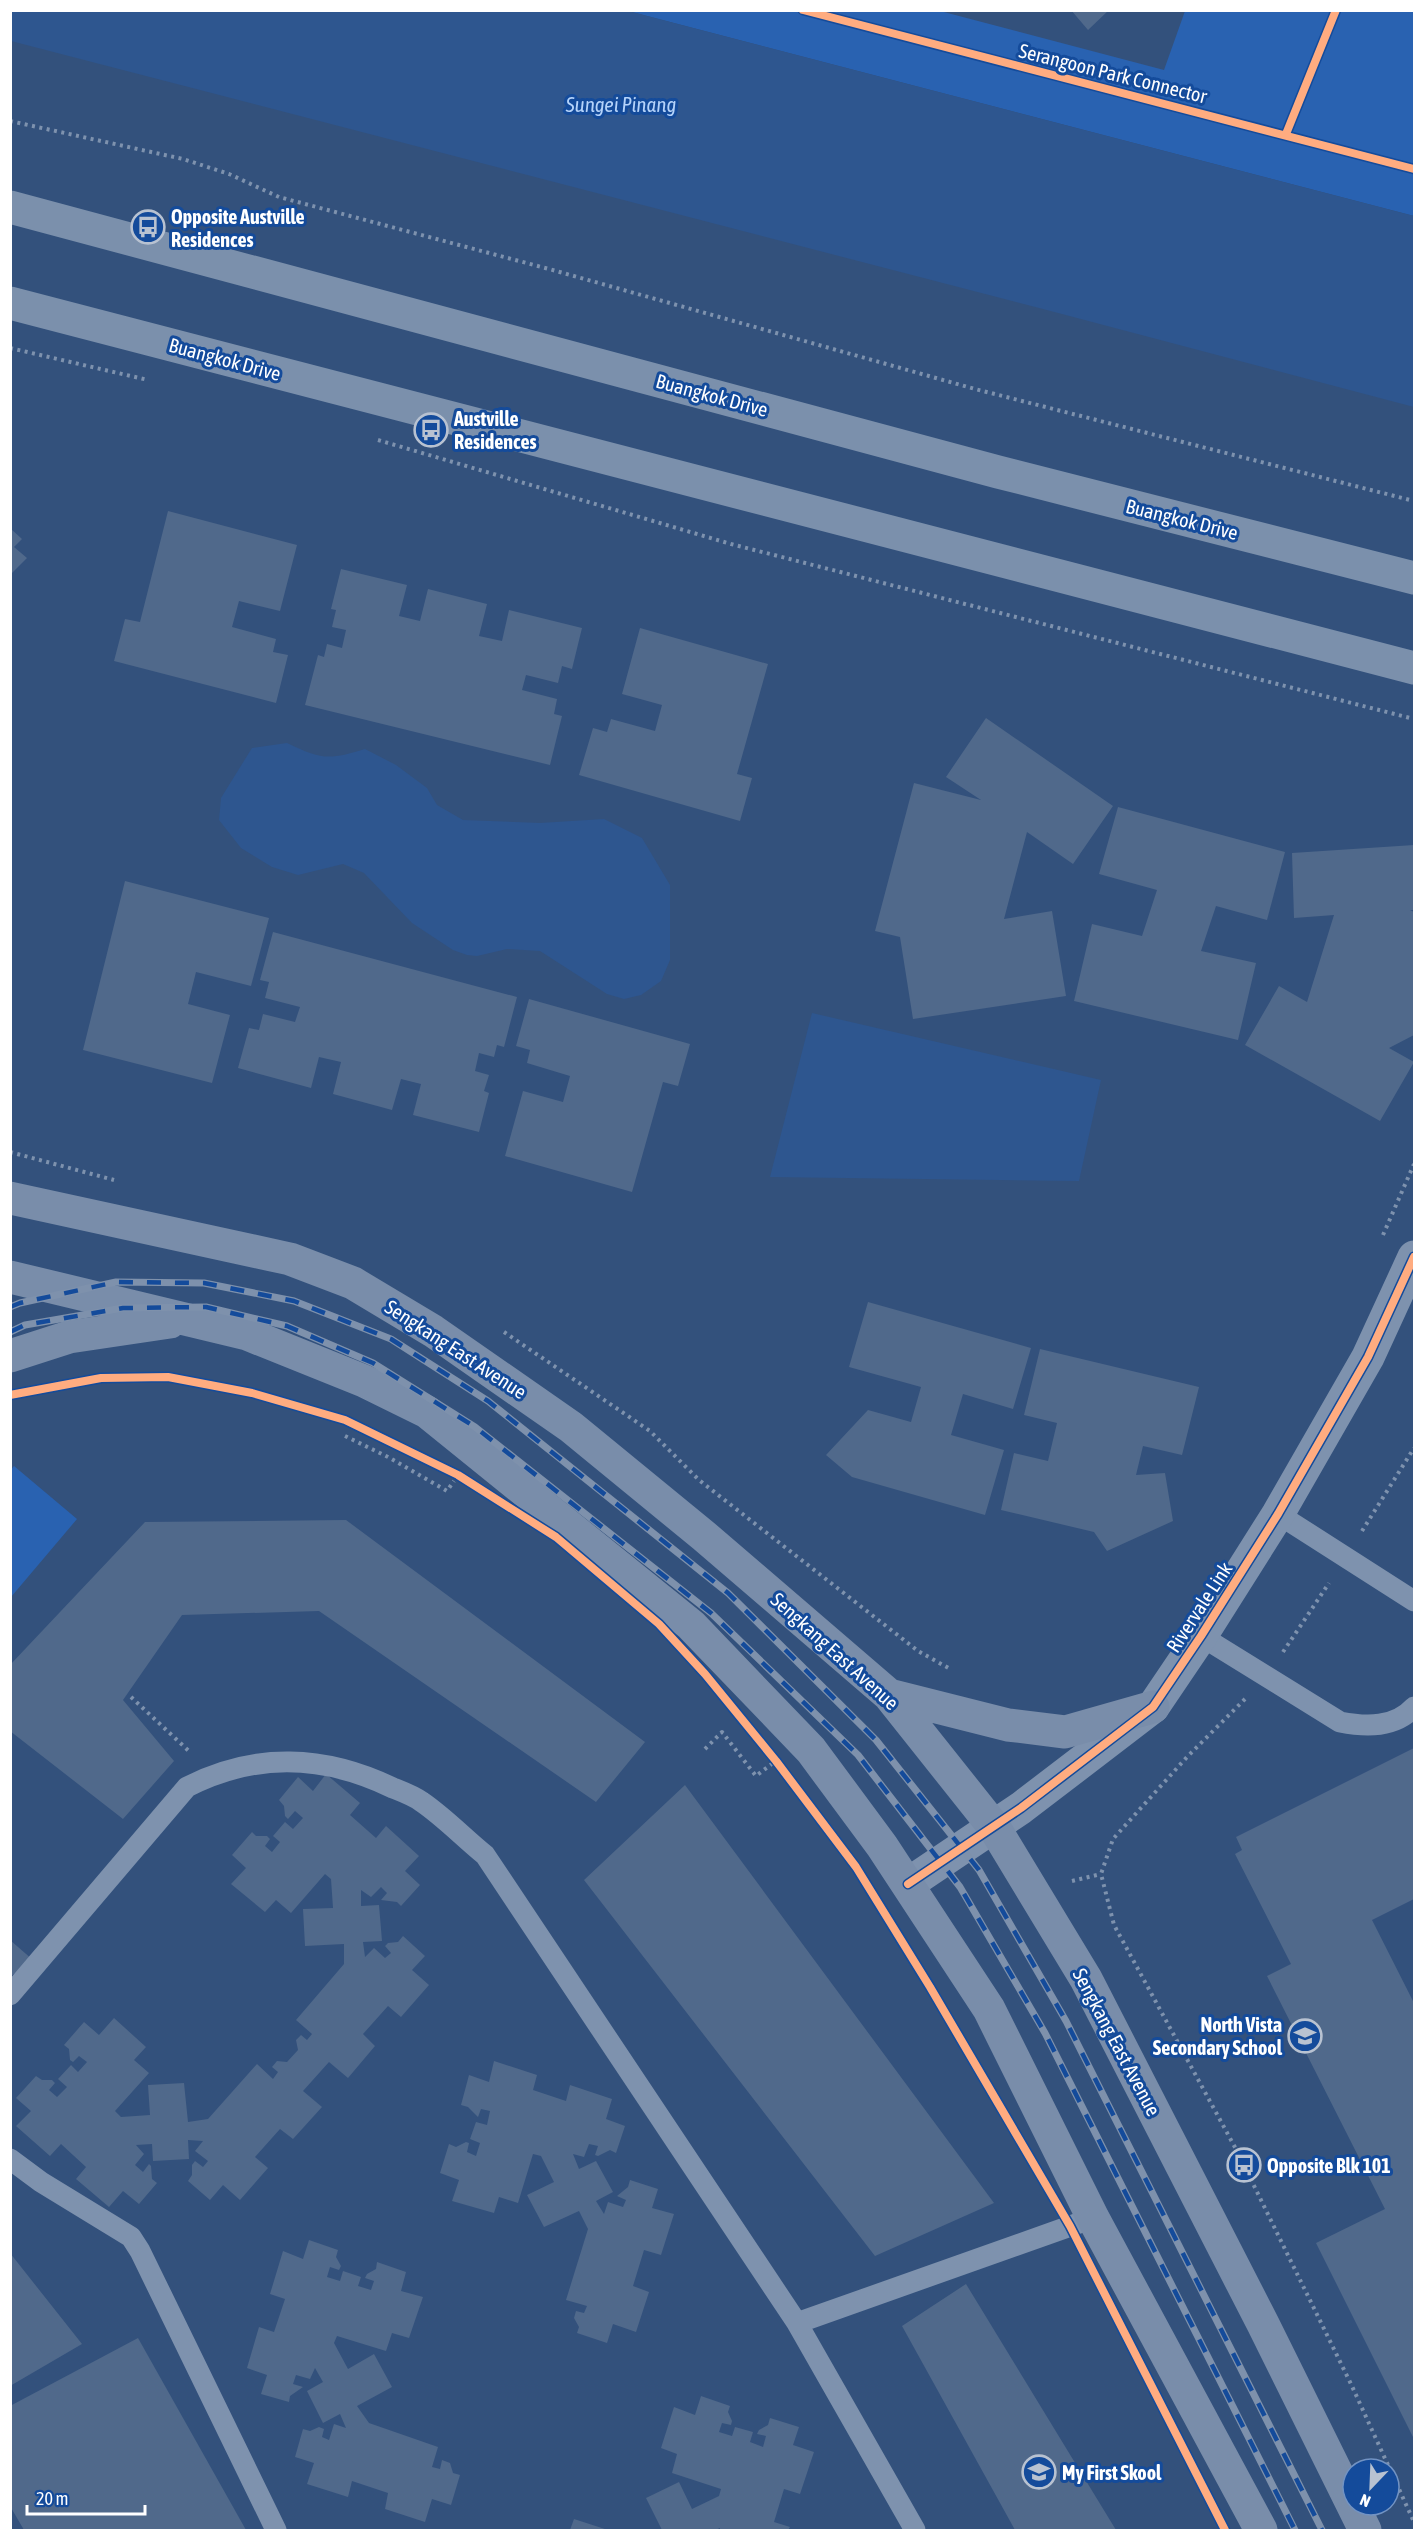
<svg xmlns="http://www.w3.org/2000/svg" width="1425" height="2541" font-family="'Asap Condensed',sans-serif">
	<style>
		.green { fill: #2962b1 }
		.water { fill: #2e568f }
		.building { fill: #50698b }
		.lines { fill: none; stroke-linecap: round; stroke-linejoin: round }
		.path { stroke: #7e92ae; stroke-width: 4; stroke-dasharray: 3 4.5; stroke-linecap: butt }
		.service { stroke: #7e92ae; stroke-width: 21 }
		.tertiary { stroke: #7e92ae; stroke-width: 33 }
		.secondary { stroke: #798daa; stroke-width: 33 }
		.primary { stroke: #7b90ac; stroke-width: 33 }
		.rail-casing { stroke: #7e91ac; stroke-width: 7 }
		.rail { stroke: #144b9b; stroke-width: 4.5; stroke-dasharray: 14; stroke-linecap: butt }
		.cycleway-casing { stroke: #144b9b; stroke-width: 11 }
		.cycleway { stroke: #ffac80; stroke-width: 8 }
		.labels { text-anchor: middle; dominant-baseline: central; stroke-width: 6; stroke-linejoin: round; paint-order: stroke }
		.street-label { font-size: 20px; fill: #fff; stroke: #144b9b }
		.poi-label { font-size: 20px; font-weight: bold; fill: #fff; stroke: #144b9b; text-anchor: start }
		.water-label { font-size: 21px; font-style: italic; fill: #b5d3fa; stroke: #144b9b }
	</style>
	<rect width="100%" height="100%" fill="#33517c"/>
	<path class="green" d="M628,11H940L1164,70L1185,11H1414V216Z
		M14,1466L77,1519L11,1597L10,1471Z"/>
	<path class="water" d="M10,11H628L1414,216V407L1043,309L11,41Z
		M287,743C322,760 329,760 365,749L396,765L427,788L437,805L463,820L540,823L604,819L642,838L670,885V960L661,981L641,995L624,999L607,994L540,951L507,949L477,956L467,955L453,950L412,923L364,873L343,864L298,875L272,867L241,848L219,820L221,798L252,748Z
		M812,1013L1101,1080L1079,1181L770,1177Z"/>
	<path class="building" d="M1071,10H1109L1088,30Z
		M168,511L297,545L280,611L239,601L232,627L276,639L273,652L288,655L276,703L114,661L125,619L140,622Z
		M10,528L22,539L14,547L27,558L10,575Z
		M341,569L407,585L399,616L420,621L428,589L487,604L479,636L502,641L509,610L582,628L572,669L562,666L558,683L526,675L522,690L557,699L554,714L562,716L550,765L305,705L318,655L324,657L327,644L342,648L346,630L332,627L336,610L331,609Z
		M640,628L768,664L737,774L752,778L740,821L579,775L593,728L607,732L611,719L655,731L662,705L622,694Z
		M986,718L1113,806L1073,864L1027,832L1004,919L1052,911L1066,996L913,1019L900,937L875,931L914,783L981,800L946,777Z
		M1118,807L1285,852L1267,920L1216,906L1201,951L1256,963L1238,1040L1074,1001L1092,924L1142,936L1157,890L1099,874Z
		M1414,845V910H1410L1414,912V1035L1389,1048L1414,1062L1380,1121L1245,1045L1279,986L1307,1002L1334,915L1294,918L1292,853Z
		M125,881L269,918L251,986L196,972L188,1004L230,1015L212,1083L83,1050Z
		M273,932L517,997L504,1047L497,1045L494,1057L479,1053L475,1071L489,1075L484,1091L489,1093L479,1132L413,1115L421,1084L401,1079L392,1110L333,1094L341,1062L319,1057L311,1088L238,1068L249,1028L259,1030L263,1014L295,1022L300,1007L265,998L269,982L260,980Z
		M529,999L690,1044L678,1086L663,1082L632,1192L505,1156L523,1091L563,1102L570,1076L527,1063L530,1050L516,1046Z
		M868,1302L1031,1348L1013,1409L963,1394L951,1435L1004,1450L985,1515L852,1477L826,1455L868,1410L911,1422L921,1387L849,1367Z
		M1040,1349L1199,1387L1182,1455L1143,1446L1136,1475L1165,1473L1173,1521L1107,1551L1094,1532L1001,1510L1014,1453L1048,1461L1057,1423L1024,1415Z
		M346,1520L645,1742L596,1802L319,1611L182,1615L123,1700L174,1761L123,1819L10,1731V1665L145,1522Z
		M1414,1748V1899L1372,1920L1414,2003V2439L1316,2243L1385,2209L1267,1976L1291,1964L1235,1854L1242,1850L1236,1837Z
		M326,1774L360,1803L350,1815L376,1838L386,1826L419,1856L405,1871L420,1885L401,1906L397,1902L381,1900L387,1893L381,1887L371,1897L361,1890V1906L379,1905L382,1941L363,1942L365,1957L374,1948L385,1958L391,1953L385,1946L388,1943L398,1942L403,1936L425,1956L412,1970L429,1985L401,2017L388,2006L363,2034L375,2046L348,2078L329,2062L303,2091L322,2107L293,2139L280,2129L255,2157L268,2168L240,2200L223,2185L210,2200L188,2181L192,2175V2165L195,2161L203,2167L208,2161L195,2151L203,2141L188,2140L189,2159L153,2161L152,2144L136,2145L144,2154L135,2165L143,2172L149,2164L151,2166L152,2179L157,2183L139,2204L123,2191L109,2207L76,2179L86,2167L61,2144L50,2156L16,2126L31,2111L16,2098L36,2076L42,2080H52L55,2083L49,2090L57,2097L67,2087L58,2079L71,2065L78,2072L87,2062L79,2056L73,2062L70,2060L69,2049L64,2045L84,2022L99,2035L114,2018L146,2047L134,2060L149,2073L115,2111L121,2117L150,2115L148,2085L184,2083L188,2122L208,2119L257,2064L273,2079L278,2072L272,2067L277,2061L287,2062L298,2050L296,2040L301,2035L307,2040L312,2034L296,2020L344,1964V1944L305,1946L303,1909L333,1908L331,1879L325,1874L291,1913L276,1900L265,1912L231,1884L246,1868L232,1855L252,1832L256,1836H267L270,1839L265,1846L272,1852L280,1842L273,1836L285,1822L293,1829L303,1818L295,1811L288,1819L285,1816L284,1806L279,1800L298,1777L313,1791Z
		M685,1785L994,2203L875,2256L584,1880Z
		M10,1940L33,1960L10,1977Z
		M494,2061L537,2075L533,2090L566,2101L570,2085L612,2099L606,2119L625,2126L616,2153L610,2150L598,2156L595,2155L598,2146L589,2144L584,2157L573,2154L579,2169L596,2161L613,2192L596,2201L604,2214L608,2202L623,2207L626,2200L617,2196L628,2187L630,2180L658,2189L652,2208L674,2214L661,2255L644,2250L633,2286L649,2292L636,2332L613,2324L607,2343L577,2333L579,2327L574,2318L576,2311L584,2313L587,2306L566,2300L588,2229L579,2211L544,2227L527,2195L554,2182L541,2156L533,2154L518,2203L499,2197L494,2213L452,2201L459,2180L440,2173L449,2144L456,2147L466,2142L469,2143L467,2152L476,2156L480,2143L470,2139L476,2122L487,2125L490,2111L481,2109L478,2117L468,2107L461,2105L469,2075L489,2082Z
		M309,2240L338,2250L336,2257L341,2266L339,2270L330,2267L327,2277L340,2281L343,2271L361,2277L358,2286L371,2290L374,2281L365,2278L367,2274L376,2269L377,2262L406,2272L401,2291L423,2297L409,2338L392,2333L386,2351L337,2336L334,2343L348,2369L374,2354L392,2387L357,2406L369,2423L438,2447L432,2467L440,2469L442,2460L450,2463L453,2473L460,2475L451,2505L432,2499L425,2522L385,2509L388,2493L352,2481L348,2497L307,2484L314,2463L295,2457L303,2429L310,2431L319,2427L324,2429L322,2437L329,2440L334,2424L346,2428L340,2414L323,2423L307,2391L323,2382L315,2368L310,2379L296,2375L293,2384L303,2387L290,2396L289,2402L261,2394L267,2375L247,2368L259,2327L274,2332L285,2299L270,2294L283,2251L303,2259Z
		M10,2253L82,2344L10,2386Z
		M966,2284L1116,2530H1015L902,2326Z
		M138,2338L246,2530H24L10,2506V2406Z
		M701,2396L730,2406L728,2412L732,2421L731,2425L722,2423L719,2432L732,2436L735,2427L753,2432L750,2442L763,2447L766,2436L757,2434L759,2430L768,2425L770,2418L799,2427L793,2445L814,2452L800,2494L784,2489L774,2522L790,2527L788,2530H720V2528L715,2530H662L646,2498L679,2482L692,2509L719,2496L721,2489L672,2473L677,2454L661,2448L674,2407L695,2415Z
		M574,2519L608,2530H570Z"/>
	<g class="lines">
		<path class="path" d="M10,121L183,159L229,174L279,197L549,269L975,389L1414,501
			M10,348L148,380
			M378,440L731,544L1414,719
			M10,1152L114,1180
			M1383,1235L1414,1164
			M504,1332L650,1431L699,1480L918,1651L952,1670
			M345,1436L388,1457L447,1491L454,1481
			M1362,1531L1414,1448
			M1283,1652L1329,1583
			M131,1697L191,1753
			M1245,1699L1187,1757L1113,1839L1101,1874L1114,1925L1237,2151L1351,2384L1414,2522
			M705,1749L722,1732L756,1776L773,1763
			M1072,1881L1101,1874"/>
		<path class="service" d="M1278,1514L1414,1601
			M1201,1636L1340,1722C1366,1727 1395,1728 1414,1707
			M10,1995L187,1787C255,1752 325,1755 393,1788C403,1792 414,1796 422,1802C444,1817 464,1838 485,1855L797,2323L915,2530
			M10,2159L41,2182L131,2237L140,2251L276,2530
			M797,2323L1093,2218"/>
		<path class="tertiary" d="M908,1884L1021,1808L1153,1707L1201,1636L1278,1514L1368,1357L1414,1257"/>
		<path class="secondary" d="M10,1198L290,1259L353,1283L433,1331L571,1427L704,1536L889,1695L994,1827L1086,1979L1263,2324L1365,2530
			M10,1277L247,1334L364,1381L427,1412L691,1625L811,1750L882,1846L989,2009L1093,2218L1261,2530
			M10,1356L69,1337L170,1322
			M889,1695L1008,1725L1065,1732L1153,1707"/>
		<path class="primary" d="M10,207L998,472L1414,578
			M10,303L1414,668"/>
		<defs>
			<path id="rail" d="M10,1307L20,1303L116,1282L204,1283L294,1301L391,1339L488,1401L728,1593L876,1740L979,1870L1066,2021L1322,2530
				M10,1332L25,1325L123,1308L206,1307L287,1326L373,1363L475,1427L711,1613L858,1755L960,1887L1045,2033L1295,2530"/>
		</defs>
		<use href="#rail" class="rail-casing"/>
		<use href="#rail" class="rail"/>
		<defs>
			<path id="cycleway" d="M803,10L1414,169
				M1286,134L1336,10
				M10,1395L101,1378L168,1377L252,1393L345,1420L458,1475L556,1537L659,1624L705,1674L776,1761L856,1867L930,1987L1070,2226L1225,2530
				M908,1884L1021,1808L1153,1707L1201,1636L1278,1514L1368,1357L1414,1257"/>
		</defs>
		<use href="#cycleway" class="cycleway-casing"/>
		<use href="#cycleway" class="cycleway"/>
	</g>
	<defs>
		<symbol id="bus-ring" viewBox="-11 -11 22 22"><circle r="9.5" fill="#144b9b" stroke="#b8c2d1" stroke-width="1.5"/><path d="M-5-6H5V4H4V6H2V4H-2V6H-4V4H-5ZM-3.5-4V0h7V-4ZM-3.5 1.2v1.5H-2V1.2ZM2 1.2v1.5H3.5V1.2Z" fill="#b8c2d1"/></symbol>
		<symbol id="school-ring" viewBox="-11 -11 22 22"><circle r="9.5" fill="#144b9b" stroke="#b8c2d1" stroke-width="1.5"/><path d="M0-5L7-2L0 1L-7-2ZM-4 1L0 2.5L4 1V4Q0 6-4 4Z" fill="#b8c2d1"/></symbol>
	</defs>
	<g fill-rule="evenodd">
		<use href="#bus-ring" x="129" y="208" width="38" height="38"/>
		<use href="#bus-ring" x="412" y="411" width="38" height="38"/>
		<use href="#school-ring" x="1286" y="2017" width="38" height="38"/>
		<use href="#bus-ring" x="1225" y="2146" width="38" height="38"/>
		<use href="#school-ring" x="1020" y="2453" width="38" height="38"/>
	</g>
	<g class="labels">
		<g class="street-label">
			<text transform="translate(1113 73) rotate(14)">Serangoon Park Connector</text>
			<text transform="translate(225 359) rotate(15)">Buangkok Drive</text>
			<text transform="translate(712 395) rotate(15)">Buangkok Drive</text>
			<text transform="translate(1182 519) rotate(14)">Buangkok Drive</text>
			<text transform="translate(456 1349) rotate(33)">Sengkang East Avenue</text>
			<text transform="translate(1199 1607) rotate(-57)">Rivervale Link</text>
			<text transform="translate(835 1651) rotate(42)">Sengkang East Avenue</text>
			<text transform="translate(1117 2042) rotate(62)">Sengkang East Avenue</text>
		</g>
		<g class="poi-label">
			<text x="171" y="216">Opposite Austville<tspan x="171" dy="23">Residences</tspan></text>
			<text x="454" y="418">Austville<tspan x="454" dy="23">Residences</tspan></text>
			<text x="1282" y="2024" text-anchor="end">North Vista<tspan x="1282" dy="23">Secondary School</tspan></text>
			<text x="1267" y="2165">Opposite Blk 101</text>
			<text x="1062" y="2472">My First Skool</text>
		</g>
		<g class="water-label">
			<text x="621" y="104">Sungei Pinang</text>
		</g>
	</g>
	<rect width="1425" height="2541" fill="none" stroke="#ffffff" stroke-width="24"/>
	<g transform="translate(1371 2487) rotate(203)"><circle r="28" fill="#144b9b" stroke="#7293c3" stroke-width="1.5"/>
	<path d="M0-4.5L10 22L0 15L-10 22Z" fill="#b8c2d1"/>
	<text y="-9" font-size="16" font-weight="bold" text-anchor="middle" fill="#ffffff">N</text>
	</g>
	<path d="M27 2505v9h118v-9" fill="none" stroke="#ffffff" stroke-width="3"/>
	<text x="36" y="2505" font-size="18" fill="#ffffff" stroke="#144b9b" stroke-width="4.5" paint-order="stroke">20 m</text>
</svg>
